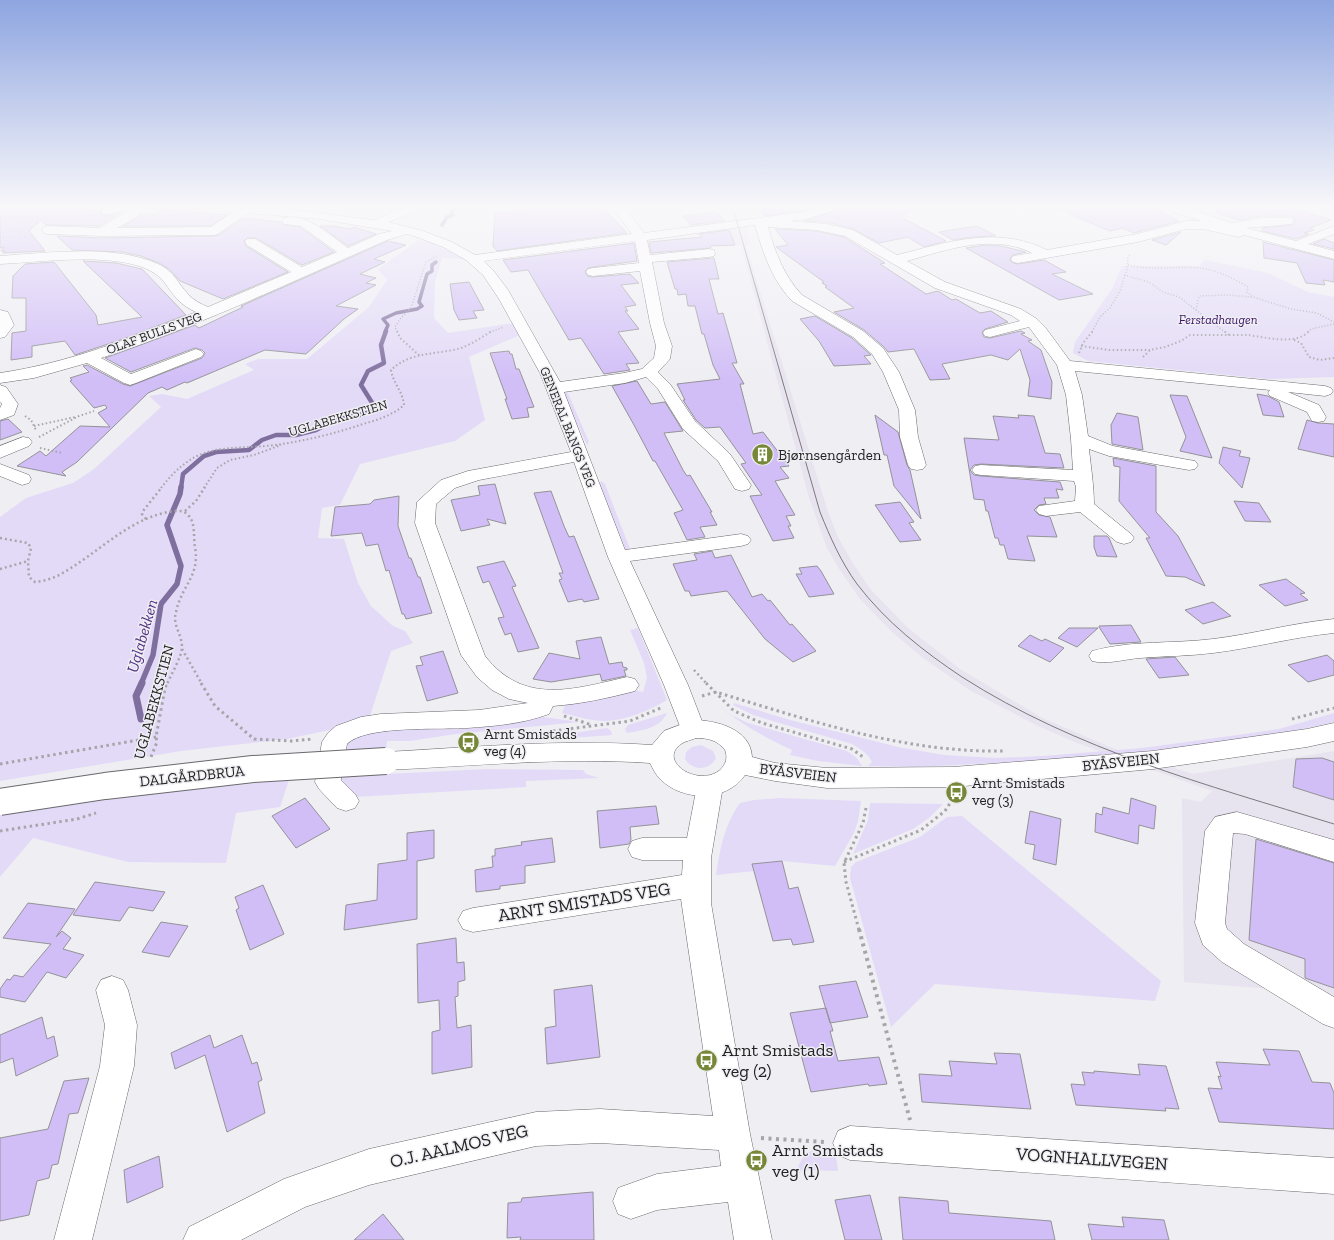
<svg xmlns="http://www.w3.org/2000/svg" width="1334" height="1240" font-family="'Zilla Slab',serif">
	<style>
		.built { fill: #e7e3ef }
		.green { fill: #e3daf7 }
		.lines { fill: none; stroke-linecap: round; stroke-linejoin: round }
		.stream-far3 { stroke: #7f6f9e; stroke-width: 3.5 }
		.stream-far2 { stroke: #7f6f9e; stroke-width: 4.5 }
		.stream-far1 { stroke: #7f6f9e; stroke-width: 5.5 }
		.stream { stroke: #7f6f9e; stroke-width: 7 }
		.building { fill: #d1bef7; stroke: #949397 }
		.minor-casing { stroke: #69686c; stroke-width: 1 }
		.major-casing { stroke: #69686c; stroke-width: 1 }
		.path-far4 { stroke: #a6a5a9; stroke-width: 1.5; stroke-dasharray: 1 2; stroke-linecap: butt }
		.path-far3 { stroke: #a6a5a9; stroke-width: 2; stroke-dasharray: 1.5 2.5; stroke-linecap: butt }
		.path-far2 { stroke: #a6a5a9; stroke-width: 2.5; stroke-dasharray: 2 3; stroke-linecap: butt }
		.path-far1 { stroke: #a6a5a9; stroke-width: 3; stroke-dasharray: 2.5 3.5; stroke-linecap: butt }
		.path { stroke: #a6a5a9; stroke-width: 4; stroke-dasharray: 3 4.5; stroke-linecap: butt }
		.minor { fill: #fff; fill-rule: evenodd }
		.major { fill: #fff; fill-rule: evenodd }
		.tram { stroke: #7b7a7d; stroke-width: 1 }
		.major-bridge-casing { stroke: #69686c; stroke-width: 28; stroke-linecap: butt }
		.major-bridge { stroke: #fff; stroke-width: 26 }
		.labels { text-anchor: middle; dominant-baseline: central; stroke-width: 3; stroke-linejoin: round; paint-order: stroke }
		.far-park-label { font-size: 13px; font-style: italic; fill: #3c1767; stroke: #efeef3 }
		.far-street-label { font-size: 13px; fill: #232324; stroke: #efeef3 }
		.poi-label { font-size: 15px; fill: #232324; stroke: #efeef3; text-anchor: start }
		.street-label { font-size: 15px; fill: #232324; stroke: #efeef3 }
		.water-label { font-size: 16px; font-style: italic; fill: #543283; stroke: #efeef3 }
		.near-street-label { font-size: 18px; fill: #232324; stroke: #efeef3 }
		.near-poi-label { font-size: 18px; fill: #232324; stroke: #efeef3; text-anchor: start }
	</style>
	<rect width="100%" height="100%" fill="#efeef3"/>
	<path class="built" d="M105,208H183L248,213L219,231L92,235L131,210Z
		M729,208H736L740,225L745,224L751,245L746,246L828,512L838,537L852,562L871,590L908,628L960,669L1042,718L1115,749L1193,774L1334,751V1026L1273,989L1184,982L1182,798L1201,802L1212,791L1077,743L1036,725L971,691L923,658L892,632L860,599L838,567L827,548L809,498L741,245L731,246L730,243L733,242L727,226L735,225Z"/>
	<path class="green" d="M419,240L427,241L464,259L442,258L435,282L434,318L448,333L514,323L520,335L469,357L485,420L455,441L360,464L340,505L322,508L318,538L344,539L358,583L371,606L393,626L405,631L413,643L391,651L368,722L287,739L181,751L0,781V517L26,498L73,483L94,469L161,407L149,396L162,394L187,399L254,370L245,364L258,359H307L369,307L387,280L378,269Z
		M1205,260L1268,273L1308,292L1334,297V377L1268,379L1088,361L1073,353L1075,342L1112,289L1122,266H1199Z
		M567,391L589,442L587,445L564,395Z
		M601,481L605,484L630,549L628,550L625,548L600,485L599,483Z
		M638,628L667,700C648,711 628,720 605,721C591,721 575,716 562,713L566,703L634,690L643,692L647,678L644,663L630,630Z
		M734,703L790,720L898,747L944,755L995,758L1043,756L1142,748L1245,734L1279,729L1334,713V722L1299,730L1163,750L1014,762L915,767L868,766L872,762C868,753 860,749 852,744L769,720L753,715L733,705Z
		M716,704L731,715L748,723L847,751L857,758L862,766L818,761L790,755L792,750C765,738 740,723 716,704Z
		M667,713C660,729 642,730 627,733L625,729L628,725Z
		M537,716L579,722L456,734L410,741H387L385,774L488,769L583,770L586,774L599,778L526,781V787L355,797L342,780L346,741L356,733Z
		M607,728L611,731L612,735L585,737L541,738Z
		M701,745L713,751L716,758C710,771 692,771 685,759L686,752L692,747Z
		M289,780L280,807L236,813L226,863L128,862L33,838L0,877V815L154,793Z
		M780,798L861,801L858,821L854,833L835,866L782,861L752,864L754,871L716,875C720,849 724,825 740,803L754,800Z
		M870,803L943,804L929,818L913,829L853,854L868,820Z
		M962,816L1161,981L1155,1001L935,984L891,1027L850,878L851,867L856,862L920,837L947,817Z
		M815,1150C832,1151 837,1152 838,1171L802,1170L793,1181C797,1170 801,1152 815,1150Z"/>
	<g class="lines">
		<path class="stream-far3" d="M442,225L447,217L453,215L451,212L456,208
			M385,332L388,325L383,319L396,313L417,309L422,306L419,302L427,274L432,271V265L436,262"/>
		<path class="stream-far2" d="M181,488L183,474L204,456L216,452L249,450L262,440L276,435H296L316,430L335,420L364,414L376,409L361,385L368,371L384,363L381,345L386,331"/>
		<path class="stream-far1" d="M141,684L153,655L161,604L177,584L181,566L167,525L180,494L181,487"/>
		<path class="stream" d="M141,719L136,696L142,683"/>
	</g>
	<path class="building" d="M0,208H66L100,211L102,215L105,216L122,212L100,226L46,225L41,220L29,231L45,251L3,253L5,251H1L4,247L0,248Z
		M522,208H603L627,233L497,251L493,246L495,213L524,212Z
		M759,208H810L804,211L765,216Z
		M835,208H915L901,217L946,241L924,247L908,237L879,243L853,229L827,222L804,221L832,212Z
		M1055,208H1154L1179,221L1134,233L1122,228L1110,231Z
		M1217,208H1293L1331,220L1310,228L1314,230L1304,233L1309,234L1296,239L1262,231V228L1292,225L1295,220L1292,216H1262L1240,220L1216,213Z
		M163,210L227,215L211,226H123L139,217L141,214L155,215Z
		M717,212L725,221L691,225L682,216Z
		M243,218L281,222L284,225L300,227L334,252L302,265L256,238H247L244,241L246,246L288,272L223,299L180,281L169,269L159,263L141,256L122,252L72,250L57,236L102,238L214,236L219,235Z
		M320,226H334L350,229L354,227L376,234L348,246Z
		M977,226L996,236L972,237L953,240L939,232Z
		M775,229L816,231L844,237L885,263L880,264L926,294L938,291L952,300L956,299L980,313L991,311L1008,322L985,329L982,332L984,337L990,338L1021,331L1025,333L1021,334L1032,340L1028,341L1041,350L1052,382L1051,399L1028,396L1030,380L1020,349L1008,360L991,355L942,364L950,379L930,380L914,349L888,352L884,347L864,330L834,312L854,308L825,287L827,286L822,283L824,282L776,247L788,245Z
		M729,230L735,245L710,246L711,248L651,253L649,242L702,237L699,234Z
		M1181,232L1166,245L1152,240Z
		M1324,239L1334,243V249L1313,244Z
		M388,241L406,245L374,259L385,262L360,274L376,278L366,283L376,285L336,306L358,309L344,319L306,354L265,350L187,383L185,382L167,390L162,387L148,393L77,462L62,472L66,476L17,466L40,451L46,456L80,426L110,427L98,413L107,408L105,405L94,408L70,381L72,380L70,378L89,372L83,366L87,365L123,384L130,386L202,358L205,353L202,350L195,348L131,372L105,358L195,325L199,328L243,307L241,306Z
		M1263,242L1334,260V282L1323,280L1325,285L1306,283L1297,263L1264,258Z
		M634,243L637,261L593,267L588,268L585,271L587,276L593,277L630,274L639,283L621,285L636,305L625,307L628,311H625L639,329L618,332L639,363L626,364L630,370L604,374L581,338L569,340L528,270L511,272L503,260Z
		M986,245L1001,246L1026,252L1012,255L1010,260L1013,263L1018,264L1044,260L1066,272L1052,274L1093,294L1059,300L966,248Z
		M714,258L719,279H709L718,314L723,313L737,363H732L744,384H740L753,434L763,432L789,466L780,467L789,478L775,481L795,515L786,516L791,526H788L794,538L773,541L750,496L762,495L741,464L746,463L720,427L705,428L696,420L683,400H685L677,384L720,379L713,365L704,334H702L695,306H688L686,294L678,295L677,289H675L667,262Z
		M83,261L116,263L142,269L186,315L123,339L75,355L65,341L32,346V357L11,360L12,333L26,331V298H12L13,276L25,264L54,262L96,315L98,325L142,317Z
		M469,282L484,310L473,311L477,318L459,320L454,310L450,284Z
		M815,316L852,338L871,355L864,356L871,364L834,366L819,341L800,319Z
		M509,351L510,354H512L516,369H519L534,407L527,408L529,417L512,419L505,399H507L490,353Z
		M637,381L651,404L665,402L683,431L664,433L683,470L687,476L690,475L712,512H710L717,525L700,527L705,537L687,540L674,513L683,510L655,461H653L634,425L612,386Z
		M1257,394L1268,396L1279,402L1284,417L1263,415Z
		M1170,395L1187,396L1212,458L1180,451L1186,437Z
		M1117,413L1138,417L1143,450L1112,444L1111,425Z
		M875,415L898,432L907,465L910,470L921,519L894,486L887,455H884Z
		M1018,415L1034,416L1045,453L1060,454L1064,468L981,464L974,465L970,470L974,475L981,476L1060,482L1063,490L1056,489L1059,498H1044L1046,504L1039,505L1034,510L1039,515L1050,517L1057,537L1027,536L1035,561L1008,559L1004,545H1000L998,538H995L988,511H986L984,500L974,499L964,438L999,440L993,416L1019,418Z
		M8,419L22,432L0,440V421Z
		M1307,420L1318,423L1334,424V457L1298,449Z
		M1223,447L1241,451L1239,456L1250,458L1242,488L1219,463Z
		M1113,458L1156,466V512L1178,536L1205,586L1185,577L1166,576L1146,538H1150L1119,501L1120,467L1114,466Z
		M495,484L506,524L487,519L490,525L461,531L451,500L480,495L478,486Z
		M551,491L564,526L569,537L574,536L599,599L584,602L582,599L568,602L559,580L562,579L559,573H563L534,493Z
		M399,496L398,526L409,558H411L418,577H420L432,613L406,619L404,614H402L389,570L386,571L378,544L366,546L362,533L331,536L335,507L370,504L374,500Z
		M1234,501L1259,503L1271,522L1245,521Z
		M900,502L914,522L909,523L921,540L900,542L875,505Z
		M1094,536H1107L1109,538L1117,557L1097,556L1094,547Z
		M712,551L715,558L731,555L752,597L762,594L768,601L770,600L790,625L792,624L816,651L793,662L765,639L727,591L691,596L689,591H685L673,564L697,560L694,554Z
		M504,561L516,586L512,587L539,648L518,652L511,633L505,635L498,618L504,617L489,581L483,583L477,567Z
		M817,566L821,571L834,594L809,597L796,574H802L799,568Z
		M1286,579L1305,593L1300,594L1308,600L1285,606L1259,585Z
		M1213,602L1231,616L1203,624L1185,610Z
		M1131,625L1141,642L1110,644L1099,627V626Z
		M1069,628H1098L1077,647L1058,638Z
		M1030,635L1042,641L1045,639L1064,648L1050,662L1018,646Z
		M601,637L609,664L622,662L623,667L627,668V670H624L626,676L602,681L600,674L551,682L533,679L549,653L580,659L576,641Z
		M443,651L458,693L427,701L416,666L423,665L420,657Z
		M1327,655L1334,661V675L1308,682L1288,665Z
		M1175,657L1189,675L1159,678L1146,659Z
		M1322,758L1334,762V800L1293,787L1296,759Z
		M305,798L330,829L296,848L272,816Z
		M1131,798L1156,806L1154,829L1139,825L1138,844L1095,832L1096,813L1102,815L1103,807L1129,814Z
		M656,806L659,824L630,827L631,840L629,844L600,848L597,811Z
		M1030,811L1061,819L1056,865L1033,859L1035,845L1025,843Z
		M434,830V858L417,861V919L344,930L346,905L377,900L378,864L407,860V833Z
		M552,838L555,862L525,866V883L500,886V889L476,892L475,870L493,867L492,856H495V849L522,845L521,842Z
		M1256,839L1334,863V988L1305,978V959L1249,940Z
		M782,861L789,889L798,887L814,942L793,945L791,939L773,941L752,864Z
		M95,882L165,892L153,911L129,907L120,921L73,915Z
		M263,885L284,934L250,950L236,910L239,908L235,897Z
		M28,903L75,909L56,937L62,931L71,938L63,949L84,955L66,978L47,972L25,1002L0,997V989L7,979L10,980L14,975L23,977L51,944L3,938Z
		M161,922L188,926L169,957L142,952Z
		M456,938L457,963L464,962L465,980L458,982V996L455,997L457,1028L471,1025L472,1067L432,1074V1032L440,1030L439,1000L418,1003L417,944Z
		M856,981L868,1017L830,1023L819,986Z
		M592,985L600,1057L547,1064L545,1028L556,1026L554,990Z
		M826,1008L833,1031H830L838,1061L879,1057L887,1084L869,1086L868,1084L811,1092L790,1013Z
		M42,1017L47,1039L54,1036L58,1056L16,1076L13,1058L0,1063V1035Z
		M210,1035L214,1048L242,1035L252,1064L257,1062L262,1080L258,1082L265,1113L227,1132L205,1055L175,1069L171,1053Z
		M1263,1049L1299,1051L1312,1082L1330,1083L1334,1093V1129L1219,1122L1208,1088L1222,1089L1218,1076L1221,1077L1216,1062L1270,1065Z
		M994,1053L1020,1054L1031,1109L922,1102L919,1074L952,1076L949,1061L997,1064Z
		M1138,1064L1166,1066L1179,1109L1165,1108L1166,1111L1076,1105L1071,1084L1085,1085L1082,1072L1094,1073V1071L1140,1075Z
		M89,1078L78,1113L69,1114L58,1164L52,1165L49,1178L37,1181L29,1215L0,1221V1138L48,1129L64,1081Z
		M159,1156L163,1187L127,1203L124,1170Z
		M593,1192L594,1240H520L521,1237L507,1238L508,1203L521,1202L522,1198Z
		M870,1195L882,1240H845L835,1200Z
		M899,1197L948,1201L949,1213L1051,1221L1055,1240H903Z
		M383,1214L404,1240H354Z
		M1122,1217L1164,1220L1169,1240H1092L1088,1224L1124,1227Z"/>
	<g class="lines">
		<defs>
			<path id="minor" d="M103,208H123C119,213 109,215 103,214L101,211Z
				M132,208H144L138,216L117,228L211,227L233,212L221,211L219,208L285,209L374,220L403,208H420L418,211L388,222L423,231L452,242L475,255L632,234L613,208H625L644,233L804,212L815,208H834L832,211L806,219L789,221L827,224L853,230L897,255C949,242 996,225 1047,250L1137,234L1186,221H1202L1170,211L1168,208H1187L1232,223L1262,218H1292L1294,221L1292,224L1246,228L1296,241L1334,226V234L1308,244L1334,251V259L1244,235L1239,237L1203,229H1186L1138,242L1018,263L1013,262L1011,259L1013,256L1032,253C993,233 946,250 907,261L945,282L1021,309L1037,319L1045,327L1070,361L1325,386L1331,388L1333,391L1331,394L1325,396L1288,392L1319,405L1326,417L1324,421L1318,422L1312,421L1307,412L1270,396L1268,393L1270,390L1075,371L1082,395L1088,436L1113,446L1189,460L1195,461L1198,465L1195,469L1189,470L1109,456L1089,449C1091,468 1094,486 1094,504L1131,534L1134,538L1131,542L1124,544L1117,542L1080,512L1046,516L1039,514L1036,510L1039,506L1075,501L1076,487L1074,481L981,475L975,474L972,470L975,466L981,465L1073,470L1071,439L1066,395L1057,365L1029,327L990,337L985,336L983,333L985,330L1020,321L1011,315L935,288L845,236L816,230L768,227C775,252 784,276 802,295L863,331L883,348L899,372L915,410L918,437L926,465L923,469L917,470L911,469L908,465L900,437L899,410L883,372L872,354L853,337L792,301C772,280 763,253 755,225L647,240L650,255L709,249L714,250L715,253L714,256L709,257L652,262L664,323L672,346L670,359L658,372L670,384L695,421L730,454L751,485L749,489L742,491L735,489L718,461L683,429L658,389L646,377L625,383L564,392L625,550L741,534L748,536L751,540L748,544L741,546L630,561L688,685L705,729L702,735L693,738L684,735L681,729L664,685L608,557L574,462L479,480L455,488L436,504L435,523L485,656C524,706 574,689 627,677L635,679L639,685L635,691C608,698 581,704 553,706L549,714C522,724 495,726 467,728C439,730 366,725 347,744L341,780L355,794L359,801L355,808L346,811L337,808L319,789L315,782L322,742L328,733L336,726L361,717L381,714L479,710L528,703L509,699L492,690L477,677L461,655L415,523L417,502L441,480L468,471L571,452L540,373L499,299L483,275L466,260L443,247L414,236L407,234L387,240C293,281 200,326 101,358L131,374L191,351L196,349L201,351L204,354L201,357L136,383L130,385L124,383L87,363L34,378L0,383V373C68,363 132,338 196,312C189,309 183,305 178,300C166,287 166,279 149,270C114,252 39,262 0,264V256C46,253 115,244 158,264C175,272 176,281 188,294C193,300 201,304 208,307L291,272L247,245L245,242L247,239H255L302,267L337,252L301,226L284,224L282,221L284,218C307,213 330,235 348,248L379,234L392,231L319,219L247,213L218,234L214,235L102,236L48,234L44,233L42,230L44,227L48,226L100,228ZM635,241L639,263L593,268L588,269L586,272L588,275L593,276L640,271L650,323L656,346L654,358L642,369L624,373L560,382L508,290L493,270L484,261Z
				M0,310L8,312L14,325L5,337L0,338Z
				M0,385L6,387L18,404L14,415L0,420V408L2,404L0,402Z
				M23,437L29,438L32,442L29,446L0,458V446Z
				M0,464L29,475L31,479L29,483L22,485L0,476Z
				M1334,619V633C1293,637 1254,648 1213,653C1189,656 1165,656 1140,658C1125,659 1107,665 1092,661L1089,656L1092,651C1132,640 1173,644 1213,639C1254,634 1293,623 1334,619Z
				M710,776L719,779L723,786L711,858V903L750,1134L772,1240H734L728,1202L657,1210L631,1219L618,1214L613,1201L618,1188L657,1174L721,1166L719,1150L600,1143L536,1146L369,1185L305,1207L241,1240H183L189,1227L284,1179L369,1149L536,1112L600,1109L713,1116L681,899L473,932L463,929L458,920L463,911L473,908L682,875L683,860H642L632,857L628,849L632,841L642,838H687L697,786L701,779Z
				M1237,812L1334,840V862L1245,834L1233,833L1225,923L1227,929L1244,944L1334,997V1028L1323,1024L1222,962L1203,945L1195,923L1205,831L1215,817Z
				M112,976L123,980L128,990L137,1025L134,1066L92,1240H54L100,1066L105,1025L96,990L101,980Z
				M850,1126L1334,1158V1194L850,1160L838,1155L833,1143L838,1131Z"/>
			<path id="major" d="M693,720C716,720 751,729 752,757L775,763L827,768L953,767L1153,751L1307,729L1334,723V741L1307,747L1153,769L953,787L827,788L775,781L745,775C727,802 683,802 660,779C656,775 653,769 650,763C563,757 474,766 386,770L377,768L373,761L377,754L386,752C474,747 564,739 652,745L664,731ZM696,738C708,738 717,740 725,750C728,758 726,764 720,770C698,788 657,761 681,744C685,741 692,740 696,738Z"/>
		</defs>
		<use href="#minor" class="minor-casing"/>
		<use href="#major" class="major-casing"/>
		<path class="path-far4" d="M152,215L164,208
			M69,217L84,208
			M0,219L8,218
			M0,226L8,218H39
			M0,237L34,236
			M1128,265C1152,271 1175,266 1199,268C1217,270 1233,278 1248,287L1247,292L1253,297L1291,309L1317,313L1334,322
			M1124,275L1149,282L1163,292L1179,297L1225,332
			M1196,310L1199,296L1228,295L1252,297
			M397,332L395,327L400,319L411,308L426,262L437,256
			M490,332L504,327
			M1092,332L1100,317L1110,308L1120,291L1127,269L1128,257L1130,255
			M1308,332L1311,329L1334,324"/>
		<path class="path-far3" d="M397,331L400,338L420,356
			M1229,335C1235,335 1242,335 1248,335C1265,337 1296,346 1309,331
			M1294,340L1301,343L1309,357L1320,360L1334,358
			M1081,346L1109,350H1150
			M1079,353L1083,343L1093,331
			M1143,357L1150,350L1165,347L1181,341L1190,335H1229L1224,331
			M25,416L31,420L36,430
			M34,426L75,417
			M39,437L79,416L94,411
			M40,448L62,453
			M161,488C198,440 223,451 275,445C304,441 333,434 360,425C376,420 392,416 404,405C403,392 393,383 391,370C411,351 437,355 461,348C472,344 482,337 492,331
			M204,488L217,468L230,460L254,455L281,445"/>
		<path class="path-far2" d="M185,511L196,501L205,487
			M146,519L142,514L143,511L162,487
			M0,538L28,543L31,548L28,561L29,577L35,582C46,581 57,577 66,571C100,551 128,520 168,512C175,511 183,509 188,515C196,523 193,536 195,547C200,577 182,584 176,612C172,625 182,634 182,647C182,656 171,675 167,684
			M0,569L28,561
			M182,649L202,684
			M694,670L707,684"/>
		<path class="path-far1" d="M201,683L215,706L254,739L292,741L312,739
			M706,683L734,711L762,723L852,749L863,757
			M702,696L716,692C808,720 905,753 1003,751
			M564,716L592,725
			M1292,719L1334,708
			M553,731L630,721L663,707
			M151,757L157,742L156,737L165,688L167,683
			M0,764L156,737
			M0,831L77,819L96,813
			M844,862L921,830L945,811L954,797
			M859,930L846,882L844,863L863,823L866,808"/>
		<path class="path" d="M859,929L910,1120
			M761,1138L824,1142"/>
		<use href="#minor" class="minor"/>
		<use href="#major" class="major"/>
		<path class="tram" d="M733,208L820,512C830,537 841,562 857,584C886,622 923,651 962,677C1076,750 1207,785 1334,824"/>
		<defs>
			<path id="major-bridge" d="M0,802L105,786L253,769L386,761"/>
		</defs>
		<use href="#major-bridge" class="major-bridge-casing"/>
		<use href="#major-bridge" class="major-bridge"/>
	</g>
	<linearGradient id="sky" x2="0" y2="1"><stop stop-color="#8ea5e0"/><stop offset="0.54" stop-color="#f8f7fa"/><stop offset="1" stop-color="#f8f7fa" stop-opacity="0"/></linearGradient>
	<rect width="1334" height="382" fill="url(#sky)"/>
	<defs>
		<symbol id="building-disc" viewBox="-11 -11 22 22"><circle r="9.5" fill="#768837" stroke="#efeef3"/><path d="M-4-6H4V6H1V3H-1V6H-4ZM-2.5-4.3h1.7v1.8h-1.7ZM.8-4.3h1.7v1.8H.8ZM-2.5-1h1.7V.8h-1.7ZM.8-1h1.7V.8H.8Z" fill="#fff"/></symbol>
		<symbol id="bus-disc" viewBox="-11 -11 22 22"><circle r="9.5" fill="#768837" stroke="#efeef3"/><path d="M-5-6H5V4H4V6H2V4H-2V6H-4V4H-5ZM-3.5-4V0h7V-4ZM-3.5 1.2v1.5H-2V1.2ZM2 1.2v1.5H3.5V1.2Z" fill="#fff"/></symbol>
	</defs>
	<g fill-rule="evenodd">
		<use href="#building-disc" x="750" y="442" width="25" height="25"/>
		<use href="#bus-disc" x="456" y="730" width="25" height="25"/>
		<use href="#bus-disc" x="944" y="780" width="25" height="25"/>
		<use href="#bus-disc" x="694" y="1048" width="25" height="25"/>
		<use href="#bus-disc" x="744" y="1148" width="25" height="25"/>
	</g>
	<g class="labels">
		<g class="far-park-label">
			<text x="1218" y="319">Ferstadhaugen</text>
		</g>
		<g class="far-street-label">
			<text transform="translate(154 333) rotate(-20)">OLAF BULLS VEG</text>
			<text transform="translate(338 418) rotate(-16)">UGLABEKKSTIEN</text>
			<text transform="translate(568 427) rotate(68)">GENERAL BANGS VEG</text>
		</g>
		<g class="poi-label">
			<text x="778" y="455">Bjørnsengården</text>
			<text x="484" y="734">Arnt Smistads<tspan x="484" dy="17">veg (4)</tspan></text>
			<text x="972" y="783">Arnt Smistads<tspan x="972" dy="17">veg (3)</tspan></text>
		</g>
		<g class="street-label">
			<text transform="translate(154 702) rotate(-75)">UGLABEKKSTIEN</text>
			<text transform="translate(1121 762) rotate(-6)">BYÅSVEIEN</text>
			<text transform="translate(798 773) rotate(7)">BYÅSVEIEN</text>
			<text transform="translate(192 776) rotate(-6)">DALGÅRDBRUA</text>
		</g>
		<g class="water-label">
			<text transform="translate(142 636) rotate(-74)">Uglabekken</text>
		</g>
		<g class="near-street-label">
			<text transform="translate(584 902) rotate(-9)">ARNT SMISTADS VEG</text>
			<text transform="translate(459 1146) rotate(-13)">O.J. AALMOS VEG</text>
			<text transform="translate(1092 1159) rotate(4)">VOGNHALLVEGEN</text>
		</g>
		<g class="near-poi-label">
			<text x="722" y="1050">Arnt Smistads<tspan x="722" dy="21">veg (2)</tspan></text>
			<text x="772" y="1150">Arnt Smistads<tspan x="772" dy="21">veg (1)</tspan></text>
		</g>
	</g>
</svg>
